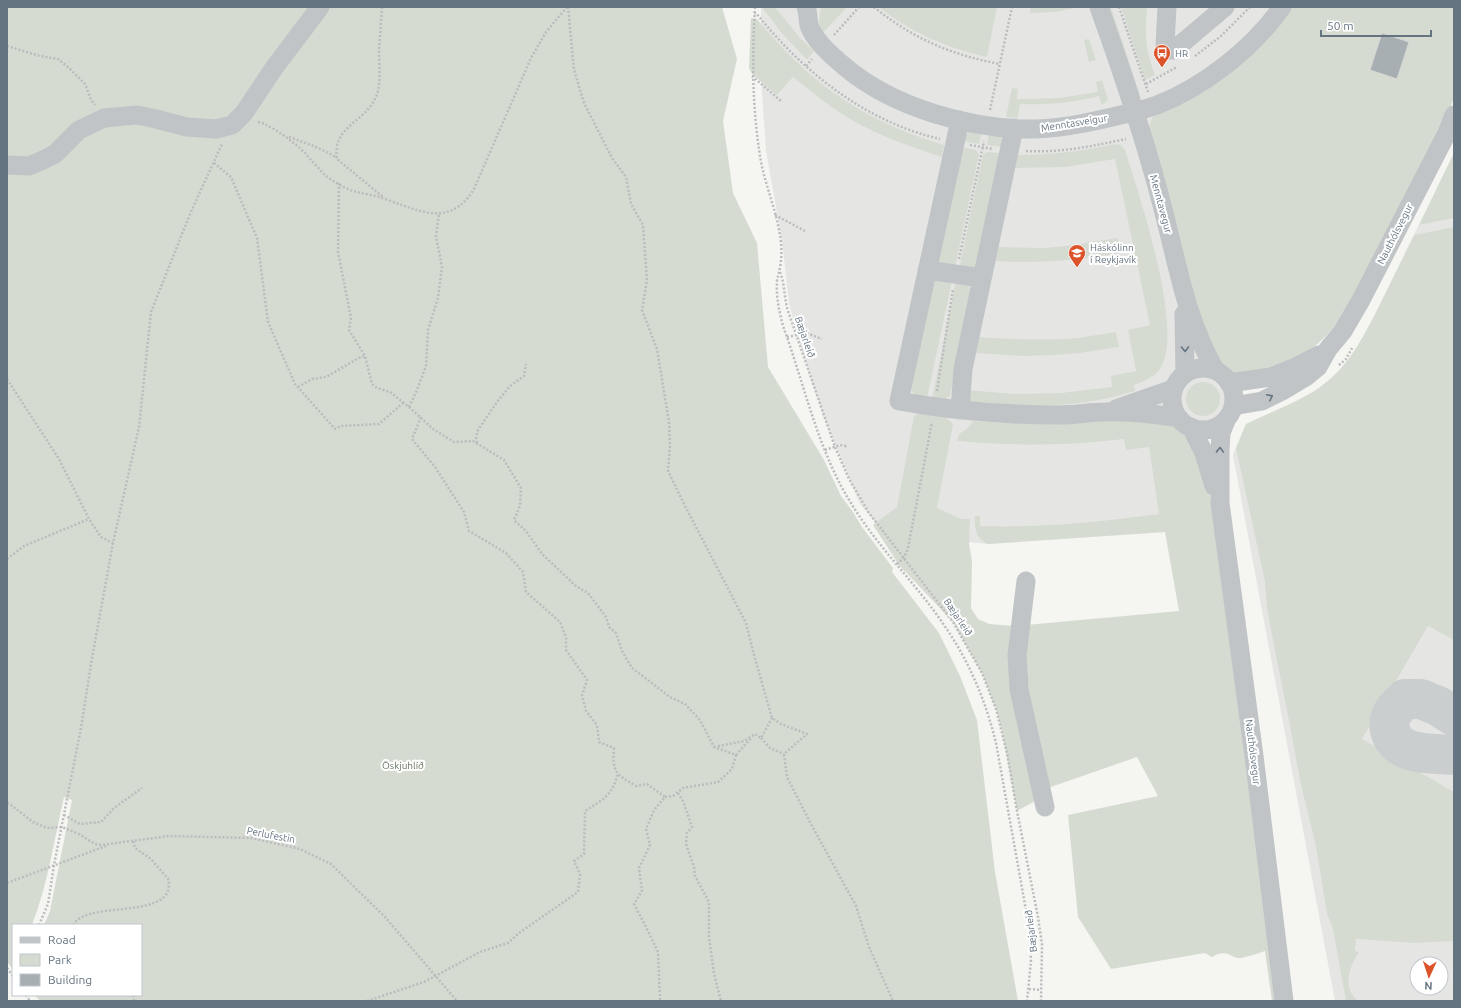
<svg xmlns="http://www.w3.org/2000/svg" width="1461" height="1008" font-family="Ubuntu,sans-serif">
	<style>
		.built { fill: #e5e6e4; fill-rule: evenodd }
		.green { fill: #d6dbd2 }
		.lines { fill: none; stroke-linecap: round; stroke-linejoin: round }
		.taxiway { stroke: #cbcece; stroke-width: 40 }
		.building { fill: #a7afb3; stroke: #d6d6d4 }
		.path { stroke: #babcbe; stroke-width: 2.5; stroke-dasharray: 2 2; stroke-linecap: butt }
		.minor { stroke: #c0c4c7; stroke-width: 19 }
		.oneway { stroke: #657481 }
		.labels { text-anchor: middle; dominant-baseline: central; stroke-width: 4; stroke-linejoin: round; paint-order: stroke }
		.poi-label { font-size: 10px; fill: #657481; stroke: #fff; text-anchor: start }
		.street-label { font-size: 10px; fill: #657481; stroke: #fff }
		.park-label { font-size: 10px; fill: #677863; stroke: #fff }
	</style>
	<rect width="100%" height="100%" fill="#f5f5f1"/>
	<path class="built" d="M761,7H1454V98L1232,390L1234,398L1219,424L1211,428L1201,429L1191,427L1173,433L1165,532L988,544L907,536L880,528L860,504L823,416L798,338L789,303L782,241L766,151L761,78Z
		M1454,153V1001H1335L1233,455L1246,424L1296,401L1320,388L1338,372L1354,352L1373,319ZM1417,964H1441V988H1417Z"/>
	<path class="green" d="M7,7H722L737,59L723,121L733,193L757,243L768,367L824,460L841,496L853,512L862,527L893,568L892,572L939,633L960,676L977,720L995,872L1018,1001H40L35,995H141V925H44L50,911L72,800L64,797C54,840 48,884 32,925H13V969L7,962Z
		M762,7H775L800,38L814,51L807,60L780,31Z
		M821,7H847L823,33L818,27Z
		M879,7H997L987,57C947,48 911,33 879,7Z
		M1031,7H1080L1056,12L1030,13Z
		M1108,7H1111L1140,95L1139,96Z
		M1121,7H1147C1145,34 1145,49 1155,75L1145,80Z
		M1290,7H1454V98L1447,116L1341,319L1326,336L1312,349L1282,367L1235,376L1219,364L1205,341L1149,130L1150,123L1153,116Z
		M751,18L757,19C809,83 865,122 944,145L942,157C908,146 873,134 842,114C825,103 809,90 793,77L777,95L752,74L749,68Z
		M1089,39L1096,60L1089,62L1084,40Z
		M1102,80L1108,100L1102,105L1099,96C1073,103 1047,105 1020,104L1018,118L1006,117L1012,88L1018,89L1017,99L1059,98L1098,92L1096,82Z
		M972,129L982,131L979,144L963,141L964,136Z
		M989,132L999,134L1003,141L1002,147L987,145Z
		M1115,144L1121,145L1125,150C1139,195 1184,327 1161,367C1156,377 1144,381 1134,385L1135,391C1078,409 1029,407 970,403L966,390L1015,394L1061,393L1112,387L1111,376L1136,371L1128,330L1150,325L1115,159L1065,167L1015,168L1018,155C1051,155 1082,151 1115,144Z
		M961,147L976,150L979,154L955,268L942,266L937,261Z
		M987,152L1000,153L977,267L970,270L959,269L983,154Z
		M1454,153V218L1419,225Z
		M1454,227V640L1428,626L1362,739L1454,792V941L1414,943L1356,939L1355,951L1359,952C1349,967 1342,988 1358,1001H1346L1333,929L1327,914L1316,846L1301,785L1287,710L1274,646L1267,608L1265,582L1236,448L1246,424C1270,412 1298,403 1320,387C1351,366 1368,328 1384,296C1394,276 1404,256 1414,235Z
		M1118,238L1121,253C1078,260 1039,264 995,261L998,247L1044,248L1066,246Z
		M940,279L952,281L927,398L916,396L910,389L933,282Z
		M956,281L966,283L972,289L950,396L942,401L932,399Z
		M1116,332L1119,347L1080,353L1054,355L1024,356L975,353L978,337C1012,339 1045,341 1078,338C1091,336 1103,334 1116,332Z
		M1186 399a17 17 0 1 1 34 0a17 17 0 1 1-34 0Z
		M924,411L944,415L953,424L937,508L961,519H970L969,544L972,561L971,608L978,619L989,624L1015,626L1039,799L1017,811L1002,731L996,709L982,673L953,622L899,565L873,525L897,507L914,416Z
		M1106,419L1170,424L1179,429L1189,437L1206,477L1212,505L1277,1001H1272L1265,951C1260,953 1241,959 1237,958C1233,957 1231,955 1228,954C1222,952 1217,954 1212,957L1205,953L1111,969L1078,917L1068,815L1158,796L1137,757L1045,789L1024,688L1026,625L1179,611L1165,532L988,544C976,540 974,527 975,516H980V526C1041,528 1099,522 1159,514L1149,447L1126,450L1124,439C1067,446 1015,446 957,441L959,434L968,428L973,421L1004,423Z"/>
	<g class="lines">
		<path class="taxiway" d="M1454,716L1438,706L1421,699H1405C1396,707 1387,716 1390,730C1397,757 1431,753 1454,755"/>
	</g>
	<path class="building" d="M1382,33L1409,42L1397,79L1370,70Z"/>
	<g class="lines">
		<path class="path" d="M382,7C381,21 380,36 379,50C379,65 382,86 375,99C363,123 332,127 337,159L383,197
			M568,7L574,70L584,103L612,158L626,177L631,204L643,225L647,280L642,310L657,349L669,422L670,446L668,471L685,506L746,623L754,655L772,718L781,724L807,734L784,754L787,777L811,824L856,906L869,947L893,1001
			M755,7C752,60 752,109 761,162C766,187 776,210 780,235C782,247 782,260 779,272C779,275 777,277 777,281C776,296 779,311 783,326C804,383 818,451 851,503C878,548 917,584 946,628C970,663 986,702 996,743L1029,927L1031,961L1027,1001
			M874,7C912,38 951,55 1000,64
			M1119,7L1148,92
			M754,13H756C803,72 866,122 940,139
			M834,35L859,7
			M7,46L40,56L58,59L68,67L85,84L91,100L95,105
			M1195,56L1221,36L1250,7
			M806,66L812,59
			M752,76L781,101
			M1146,84L1177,67
			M990,110L1012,7
			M258,122C264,123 268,126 274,129C285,136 296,144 305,153C312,161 319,169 326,176C333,181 344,188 353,191C363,194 375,195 385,199C420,211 450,228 474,189L531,58L546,32L567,7
			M289,137C306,143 321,148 337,158
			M970,145L993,149
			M1026,151C1060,153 1093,146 1126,139
			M214,163L231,177L257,238L268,322L295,384L335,429L341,426L379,424L403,403
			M339,183L338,252L351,318L349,330L365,356L372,384L377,388L390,392L409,407L433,429L454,442L473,441L504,460L521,488L520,506L514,520L526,531L542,554L577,587L588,593L606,617L609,627L616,633L622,651L632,668L670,697L685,704L700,720L714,747L736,755L732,769L718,782L683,788L673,796L665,797
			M775,215L805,231
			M959,259L984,141
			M780,272C785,284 784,298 788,311L835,447L849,479L869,513L953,622L982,673L996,709L1007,753L1017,811L1038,917L1042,944L1041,1001
			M787,337L807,333L822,339
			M1339,365L1346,359L1352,348
			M7,379L59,459L89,519L101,537L113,543
			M298,387L312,379L326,377L359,358L365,356
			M937,391L953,289
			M409,407L417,390L426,366L428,330L438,298L442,267L436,236L439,214
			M421,417L412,439L435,467L464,512L469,531L506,553L523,572L526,592L560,622L566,638V650L587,680L582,695L586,711L597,725L599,742L614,748C612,773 616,774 636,786L647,784L665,797L654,810L646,829L650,845L639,868L642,891L634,904L646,927L658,952L660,999L658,1001
			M477,443L476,437L478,430L497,402L510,386L524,376L526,364
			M825,450L840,445L846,446L847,444
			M7,559L24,546L89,519
			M897,564L904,558L908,548L932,422
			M761,738L770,748L784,754
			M714,747L744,741L755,734L761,738L772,718
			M736,755L752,737
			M678,793L683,801L692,827L687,833L686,844L694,867L695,876L709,902V937L714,974L721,1001
			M7,803L11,805L33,822L47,828L62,827L79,834L95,844L101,845L169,836L251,838L300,849L331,864L385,917L457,1001
			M64,815L80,824L101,822L114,808L142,788
			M7,883L106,846
			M39,925L48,904L54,865L81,728L91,664L113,543L139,427L151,312L190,214L222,144
			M73,925C86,902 153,917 167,893C169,889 169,884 169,880L151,859L135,848L133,840
			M7,968L13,976
			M1029,989L1041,990
			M26,995L30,1001
			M133,995L134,1001
			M367,1001L424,982L480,952L508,943L519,933L578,892L580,874L574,861L584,854L585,811C604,799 612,796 618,773"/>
		<path class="minor" d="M806,7C809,14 807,21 810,28C817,43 831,55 844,66C893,108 972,130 1036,129C1066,128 1096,121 1125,114C1136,111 1147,109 1157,105C1204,87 1253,48 1282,7
			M1099,7C1123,74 1146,141 1163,209C1178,266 1186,319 1215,370
			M1167,7L1165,45L1170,50H1174L1225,7
			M960,120L899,401C953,411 1006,415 1060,415C1075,415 1091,412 1106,412C1130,411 1155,414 1179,418
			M7,165L29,166L41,161L55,154L79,130L104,118L137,115L152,118L187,127L216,129L232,125L244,113L274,68L320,7
			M927,270L982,278
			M1184,314L1185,373
			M1172 399a31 31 0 1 1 62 0a31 31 0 1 1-62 0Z
			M1229,383L1271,377L1298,366L1319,355
			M1233,406L1262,401L1282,391L1307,376L1318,367L1328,349L1343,331L1361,300L1447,133L1454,115
			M1116,409L1173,389
			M960,410L963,369L1014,128
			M1227,418L1221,433L1220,450V503L1254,756L1284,1001
			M1191,427L1204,453L1214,486
			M1026,581L1017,655L1019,689L1045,807"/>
	</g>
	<defs><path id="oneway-chevron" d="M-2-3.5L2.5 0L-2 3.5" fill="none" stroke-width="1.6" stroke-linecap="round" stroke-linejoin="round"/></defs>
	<g class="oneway">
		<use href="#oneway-chevron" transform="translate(1185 349) rotate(89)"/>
		<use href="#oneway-chevron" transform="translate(1270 397) rotate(-26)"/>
		<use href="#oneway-chevron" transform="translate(1220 450) rotate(-88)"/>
	</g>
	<defs>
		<symbol id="bus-pin" viewBox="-11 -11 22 30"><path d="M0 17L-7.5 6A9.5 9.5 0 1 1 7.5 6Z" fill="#dc5229" stroke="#fff"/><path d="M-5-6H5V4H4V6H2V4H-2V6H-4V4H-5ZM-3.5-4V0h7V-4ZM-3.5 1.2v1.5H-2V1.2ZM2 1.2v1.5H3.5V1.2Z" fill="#fff"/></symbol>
		<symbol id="university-pin" viewBox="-11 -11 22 30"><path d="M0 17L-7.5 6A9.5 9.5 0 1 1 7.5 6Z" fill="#dc5229" stroke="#fff"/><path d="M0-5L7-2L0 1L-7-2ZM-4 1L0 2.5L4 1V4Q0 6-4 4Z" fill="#fff"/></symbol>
	</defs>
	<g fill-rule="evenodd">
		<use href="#bus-pin" x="1152" y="43" width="20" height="27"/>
		<use href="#university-pin" x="1067" y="243" width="20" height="27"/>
	</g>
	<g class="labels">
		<g class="poi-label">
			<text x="1175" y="53">HR</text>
			<text x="1090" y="247">Háskólinn<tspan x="1090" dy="12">í Reykjavík</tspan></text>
		</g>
		<g class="street-label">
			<text transform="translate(1074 123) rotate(-9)">Menntasveigur</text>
			<text transform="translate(1161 204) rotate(75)">Menntavegur</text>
			<text transform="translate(1395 234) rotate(-63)">Nauthólsvegur</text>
			<text transform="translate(805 337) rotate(71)">Bæjarleið</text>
			<text transform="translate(958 617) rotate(56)">Bæjarleið</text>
			<text transform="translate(1253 752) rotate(83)">Nauthólsvegur</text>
			<text transform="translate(271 835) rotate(11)">Perlufestin</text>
			<text transform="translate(1031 931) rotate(-97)">Bæjarleið</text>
		</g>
		<g class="park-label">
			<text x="403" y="765">Öskjuhlíð</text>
		</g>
	</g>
	<rect width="1461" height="1008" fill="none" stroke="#657481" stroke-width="16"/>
	<rect x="12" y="924" width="130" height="72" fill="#ffffff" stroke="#c1c7cd"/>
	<rect x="20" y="937" width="20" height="6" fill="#c0c4c7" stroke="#c1c7cd"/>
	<text x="48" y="944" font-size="12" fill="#657481">Road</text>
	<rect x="20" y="954" width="20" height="12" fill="#d6dbd2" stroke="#c1c7cd"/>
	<text x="48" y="964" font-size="12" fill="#657481">Park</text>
	<rect x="20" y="974" width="20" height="12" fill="#a7afb3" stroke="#c1c7cd"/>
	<text x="48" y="984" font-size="12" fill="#657481">Building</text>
	<g transform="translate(1429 976) rotate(183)"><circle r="19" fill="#ffffff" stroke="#c1c7cd"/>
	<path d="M0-3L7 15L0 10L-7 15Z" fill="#dc5229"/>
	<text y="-6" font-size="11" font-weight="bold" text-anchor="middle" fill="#657481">N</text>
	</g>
	<path d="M1321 30v6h110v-6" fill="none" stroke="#657481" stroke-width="2"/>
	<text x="1327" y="30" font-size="12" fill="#657481" stroke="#ffffff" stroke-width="3" paint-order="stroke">50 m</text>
</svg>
